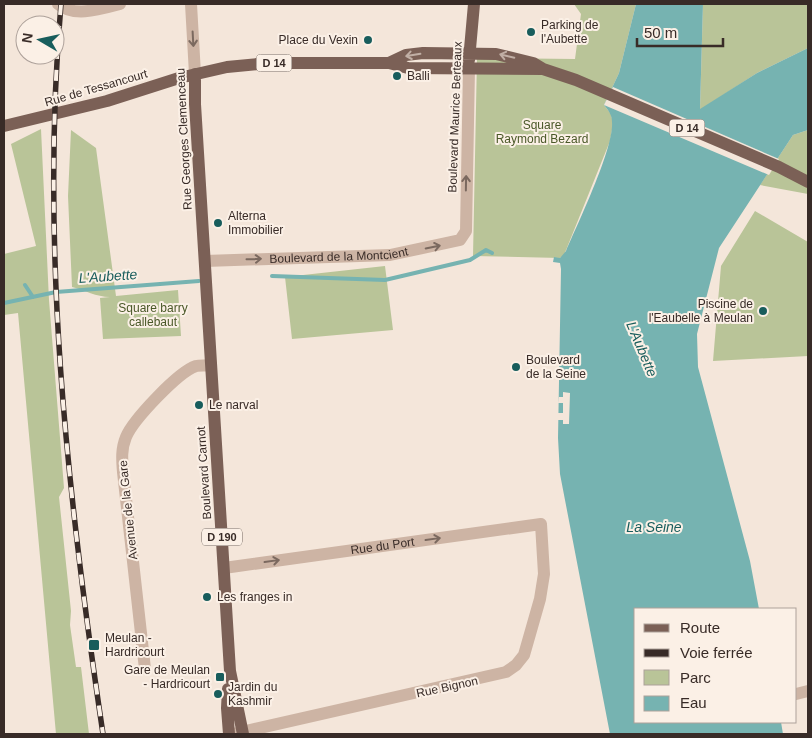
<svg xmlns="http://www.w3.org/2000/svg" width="812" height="738" font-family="Arial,sans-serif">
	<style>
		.green { fill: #b9c498 }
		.water { fill: #76b3b1 }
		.pier { fill: #f4e6da }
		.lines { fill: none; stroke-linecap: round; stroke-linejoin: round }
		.stream { stroke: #76b3b1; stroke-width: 4 }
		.minor { stroke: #cdb4a4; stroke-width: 12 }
		.major { stroke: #7b6056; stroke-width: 12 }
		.rail-casing { stroke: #382b27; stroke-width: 5.5 }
		.rail { stroke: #fbf0e6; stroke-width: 4; stroke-dasharray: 11; stroke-linecap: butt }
		.oneway { stroke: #7b695f }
		.oneway2 { stroke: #c1afa5 }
		.poi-dot { fill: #185d5c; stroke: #fbf0e6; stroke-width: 2 }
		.labels { text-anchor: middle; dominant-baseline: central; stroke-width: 4; stroke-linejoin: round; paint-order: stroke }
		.shield { fill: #fbf0e6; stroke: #726660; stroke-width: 1 }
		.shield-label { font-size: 11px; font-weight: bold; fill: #382b27 }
		.poi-label { font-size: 12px; fill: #382b27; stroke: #fbf0e6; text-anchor: start }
		.street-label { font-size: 12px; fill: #382b27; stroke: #fbf0e6 }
		.park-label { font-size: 12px; fill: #4a5828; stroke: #fbf0e6 }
		.water-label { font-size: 14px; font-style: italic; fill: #185d5c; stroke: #fbf0e6 }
	</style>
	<rect width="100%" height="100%" fill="#f4e6da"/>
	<path class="green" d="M574,4H636L619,73L604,105L611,114L613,124L610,141L564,255L560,258L473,256L477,58L575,59L581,14Z
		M703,4H808V48L757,73L700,110Z
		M41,129L49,300L64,488L59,497L71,611L70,625L76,667H81L89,734H56L18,313L4,315V254L36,246L11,144Z
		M71,130L96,148L116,296L178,290L181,336L103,339L100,298L110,297C96,297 85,290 72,287L68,196Z
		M808,130V194L760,185L793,135Z
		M755,211L808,242V356L713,361L721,266Z
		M385,266L393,330L292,339L285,277Z"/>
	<path class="water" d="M636,4H703L700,109L757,73L808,48V130L793,135L719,248L697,334L698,367L750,561L759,609H636V722H781L783,734H610L560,474L558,438L561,269L560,263L553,262L554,257L560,258L566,251C578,223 614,148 612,122C612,115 609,111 604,105L619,73Z"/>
	<path class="pier" d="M613,87L779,159L769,175L604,105Z
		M563,392L570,393L569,424H563V420H558V413H563V403H558L559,397H563Z"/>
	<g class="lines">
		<path class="stream" d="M272,276L385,280L470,260L486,250L492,253
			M25,285L33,297
			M4,303L56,292L199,281"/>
		<g class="minor">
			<path d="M58,4C74,18 101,9 120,4"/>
			<path d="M191,4L195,74"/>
			<path id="s1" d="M205,261L390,255L460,240L466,231L469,68"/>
			<path id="s2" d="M224,568L541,524L544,574L540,599L524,655L516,665L506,672L233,734"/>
			<path d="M145,669L123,472C122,460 121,449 126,437C133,420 178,372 196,366C200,365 206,366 211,365"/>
			<path d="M796,694L808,691"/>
		</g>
		<path class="major" d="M469,60L474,4
			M389,63L406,55L423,53L496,54L533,63L543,69L576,80L779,167L808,182
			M195,74V104L230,671L243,734
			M4,126L107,101L179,78L227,67L268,63H389L408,68L543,69
			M228,689L227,708L229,734"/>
		<defs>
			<path id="rail" d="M61,4C40,248 67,493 103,734"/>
		</defs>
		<use href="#rail" class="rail-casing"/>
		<use href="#rail" class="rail"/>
	</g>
	<defs><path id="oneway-shaft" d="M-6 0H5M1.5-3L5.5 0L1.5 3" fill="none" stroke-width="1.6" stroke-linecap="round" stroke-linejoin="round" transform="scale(1.25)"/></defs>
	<g class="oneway">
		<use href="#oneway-shaft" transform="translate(193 39) rotate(87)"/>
		<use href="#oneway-shaft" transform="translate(466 183) rotate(-89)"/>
		<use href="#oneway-shaft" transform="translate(433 247) rotate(-11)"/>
		<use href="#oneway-shaft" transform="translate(254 259) rotate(-2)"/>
		<use href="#oneway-shaft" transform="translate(433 539) rotate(-8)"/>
		<use href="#oneway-shaft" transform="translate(272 561) rotate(-8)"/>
	</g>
	<g class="oneway2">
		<use href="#oneway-shaft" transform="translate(413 55) rotate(171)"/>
		<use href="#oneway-shaft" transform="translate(507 56) rotate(-166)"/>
	</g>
	<g class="poi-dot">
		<circle cx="531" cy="32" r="5"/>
		<circle cx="368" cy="40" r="5"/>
		<circle cx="397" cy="76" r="5"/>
		<circle cx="218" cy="223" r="5"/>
		<circle cx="763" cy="311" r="5"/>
		<circle cx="516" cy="367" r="5"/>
		<circle cx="199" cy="405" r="5"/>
		<circle cx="207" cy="597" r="5"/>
		<rect x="88" y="639" width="12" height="12" rx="2.5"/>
		<rect x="215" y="672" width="10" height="10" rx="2.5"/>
		<circle cx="218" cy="694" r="5"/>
	</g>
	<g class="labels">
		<g class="shield">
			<rect x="256.5" y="54.5" width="35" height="17" rx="4"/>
			<rect x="669.5" y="119.5" width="35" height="17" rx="4"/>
			<rect x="202" y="528.5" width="40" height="17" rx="4"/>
		</g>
		<g class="shield-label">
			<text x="274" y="63">D 14</text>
			<text x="687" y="128">D 14</text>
			<text x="222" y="537">D 190</text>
		</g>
		<g class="poi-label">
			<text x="541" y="25">Parking de<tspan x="541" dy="14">l'Aubette</tspan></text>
			<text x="358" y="40" text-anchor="end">Place du Vexin</text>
			<text x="407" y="76">Balli</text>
			<text x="228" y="216">Alterna<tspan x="228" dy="14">Immobilier</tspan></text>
			<text x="753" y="304" text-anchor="end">Piscine de<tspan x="753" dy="14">l'Eaubelle à Meulan</tspan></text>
			<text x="526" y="360">Boulevard<tspan x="526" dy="14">de la Seine</tspan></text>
			<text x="209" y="405">Le narval</text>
			<text x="217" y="597">Les franges in</text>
			<text x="105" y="638">Meulan -<tspan x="105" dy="14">Hardricourt</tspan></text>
			<text x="210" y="670" text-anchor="end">Gare de Meulan<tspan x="210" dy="14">- Hardricourt</tspan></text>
			<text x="228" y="687">Jardin du<tspan x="228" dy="14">Kashmir</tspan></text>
		</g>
		<g class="street-label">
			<text transform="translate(96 88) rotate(-16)">Rue de Tessancourt</text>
			<text transform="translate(455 117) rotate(-88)">Boulevard Maurice Berteaux</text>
			<text transform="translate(184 139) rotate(-93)">Rue Georges Clemenceau</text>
			<text stroke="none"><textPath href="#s1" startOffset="134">Boulevard de la Montcient</textPath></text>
			<text transform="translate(204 473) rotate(-94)">Boulevard Carnot</text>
			<text transform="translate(128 510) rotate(-96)">Avenue de la Gare</text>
			<text stroke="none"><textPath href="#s2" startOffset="160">Rue du Port</textPath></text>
			<text transform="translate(447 687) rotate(-12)">Rue Bignon</text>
		</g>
		<g class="park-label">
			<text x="542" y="125">Square<tspan x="542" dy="14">Raymond Bezard</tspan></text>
			<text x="153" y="308">Square barry<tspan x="153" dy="14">callebaut</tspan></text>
		</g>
		<g class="water-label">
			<text transform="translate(108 276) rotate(-4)">L'Aubette</text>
			<text transform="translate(642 349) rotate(67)">L'Aubette</text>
			<text x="654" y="527">La Seine</text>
		</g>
	</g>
	<rect width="812" height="738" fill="none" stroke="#382b27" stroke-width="10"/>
	<rect x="634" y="608" width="162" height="115" fill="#fbf0e6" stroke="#ada19a"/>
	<rect x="644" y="624" width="25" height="8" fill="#7b6056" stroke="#ada19a"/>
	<text x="680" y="633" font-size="15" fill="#382b27">Route</text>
	<rect x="644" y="649" width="25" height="8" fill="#382b27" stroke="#ada19a"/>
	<text x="680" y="658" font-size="15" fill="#382b27">Voie ferrée</text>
	<rect x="644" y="670" width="25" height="15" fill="#b9c498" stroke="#ada19a"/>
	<text x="680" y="683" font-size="15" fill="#382b27">Parc</text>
	<rect x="644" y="696" width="25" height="15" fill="#76b3b1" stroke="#ada19a"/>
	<text x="680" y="708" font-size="15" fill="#382b27">Eau</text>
	<g transform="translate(40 40) rotate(279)"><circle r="24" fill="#fbf0e6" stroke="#ada19a"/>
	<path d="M0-4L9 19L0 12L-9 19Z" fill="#185d5c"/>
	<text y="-8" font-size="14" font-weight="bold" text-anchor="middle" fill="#382b27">N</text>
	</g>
	<path d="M637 38v8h86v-8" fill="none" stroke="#382b27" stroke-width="2.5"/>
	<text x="644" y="38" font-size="15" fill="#382b27" stroke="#fbf0e6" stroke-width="4" paint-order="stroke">50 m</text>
</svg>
